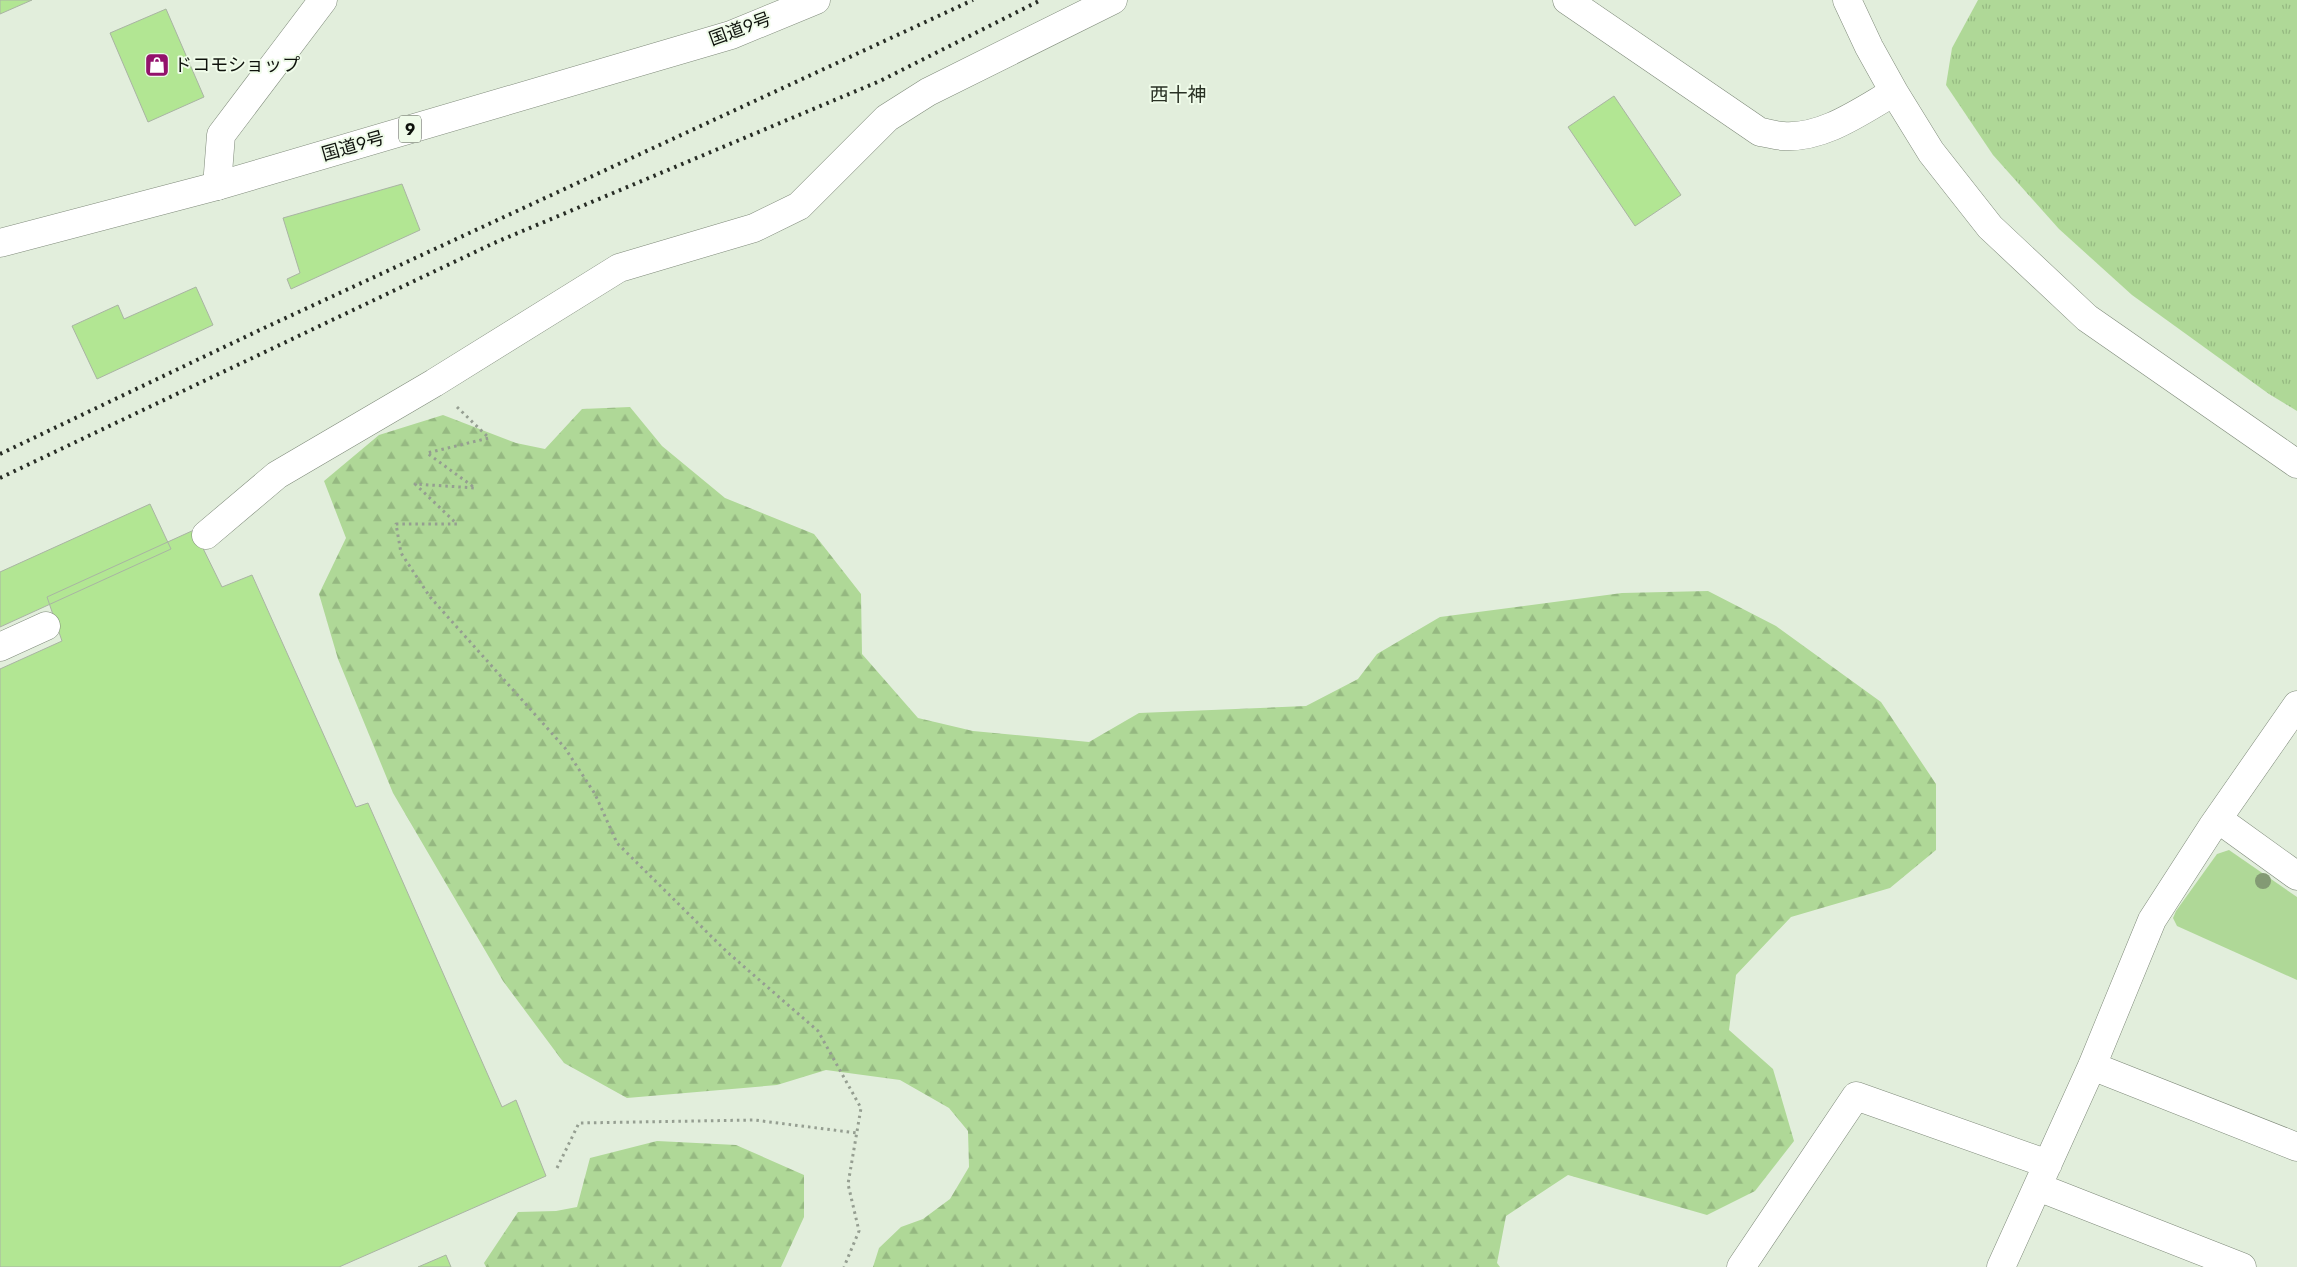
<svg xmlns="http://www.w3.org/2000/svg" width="2297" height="1267" font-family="Jost,'Noto Sans JP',sans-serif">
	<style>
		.grass { fill: url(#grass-tufts) }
		.forest { fill: url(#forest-firs) }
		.park { fill: #afd897 }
		.building { fill: #b2e693; stroke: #a9b4a3 }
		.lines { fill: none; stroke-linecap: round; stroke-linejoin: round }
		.minor-casing { stroke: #7f8a7a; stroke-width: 29 }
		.highway-casing { stroke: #7f8a7a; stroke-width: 29 }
		.path { stroke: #959e91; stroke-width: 3; stroke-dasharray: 2.5 4; stroke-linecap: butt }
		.minor { stroke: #fff; stroke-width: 28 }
		.highway { stroke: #fff; stroke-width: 28 }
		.rail { stroke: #272c25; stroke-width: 4; stroke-dasharray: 2.5 5; stroke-linecap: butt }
		.tree { fill: #839a74 }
		.labels { text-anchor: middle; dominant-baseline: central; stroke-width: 4; stroke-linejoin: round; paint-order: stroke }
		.shield { fill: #effbe9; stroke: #52584e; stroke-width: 1 }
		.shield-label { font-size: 16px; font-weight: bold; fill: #0e120c }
		.street-label { font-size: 18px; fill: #0e120c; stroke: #effbe9 }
		.poi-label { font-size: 18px; fill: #0e120c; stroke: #effbe9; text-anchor: start }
		.neighbourhood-label { font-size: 19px; fill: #293124; stroke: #effbe9 }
	</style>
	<defs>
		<pattern id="grass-tufts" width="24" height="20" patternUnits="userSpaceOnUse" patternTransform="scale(1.25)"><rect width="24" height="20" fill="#afd897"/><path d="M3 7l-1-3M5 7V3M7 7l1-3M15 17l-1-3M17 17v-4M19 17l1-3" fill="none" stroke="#95b881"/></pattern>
		<pattern id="forest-firs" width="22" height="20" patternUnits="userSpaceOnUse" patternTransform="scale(1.25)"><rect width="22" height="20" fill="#afd897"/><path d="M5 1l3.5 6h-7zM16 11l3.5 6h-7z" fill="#95b881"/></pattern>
	</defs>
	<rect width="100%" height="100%" fill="#e2eedc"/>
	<path class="grass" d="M1978,0H2297V411L2269,394L2132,295L2059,229L1993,155L1946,85L1952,48Z"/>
	<path class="forest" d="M630,407L662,446L725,498L814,534L861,594L862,654L918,718L973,731L1089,742L1139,713L1306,706L1358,679L1377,654L1440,617L1622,593L1708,591L1776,626L1881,702L1936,784V850L1890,888L1791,917L1736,975L1729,1030L1773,1069L1794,1141L1755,1191L1707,1215L1568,1175L1506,1216L1497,1263L1500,1267H873L879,1248L901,1227L923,1219L950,1199L969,1167L968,1131L949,1108L900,1080L826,1070L777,1085L627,1098L564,1063L503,981L393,793L338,659L319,594L346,538L324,481L379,435L443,415L516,443L545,449L582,409Z
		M657,1141L736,1145L804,1175V1217L781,1267H486L484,1263L518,1212L556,1211L577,1207L590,1158Z"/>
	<path class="park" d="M2229,850L2297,897V980L2177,926L2173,918L2176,911L2217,854Z"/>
	<path class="building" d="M0,0H32L0,14Z
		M166,9L204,97L148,122L110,33Z
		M1614,96L1681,195L1635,226L1568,127Z
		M402,184L420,230L291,289L287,279L300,273L283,218Z
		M196,287L213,325L97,379L72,326L118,305L124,319Z
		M150,504L171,549L0,627V572Z
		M194,530L222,587L252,575L356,807L368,803L502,1107L516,1100L546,1176L339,1267H0V669L62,641L47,597Z
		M446,1255L451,1267H418Z"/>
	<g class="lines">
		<defs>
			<path id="minor" d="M1567,0L1760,132C1768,133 1776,136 1783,136C1823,139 1861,111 1894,92
				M1847,0L1869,47L1894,92L1931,152L1990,227L2087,318L2297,464
				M217,186L221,135L323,0
				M206,535L277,475L434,383L619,268L754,228L799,206L887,118L928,92L1113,0
				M0,647L46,626
				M2218,819L2297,876
				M2092,1066L2297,1147
				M2038,1187L2242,1267
				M1741,1267L1856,1096L2048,1164
				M2001,1267L2092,1066L2152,920L2212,827L2297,705"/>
			<path id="highway" d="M0,243L217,186L731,35L816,0"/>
		</defs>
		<use href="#minor" class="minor-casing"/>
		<use href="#highway" class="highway-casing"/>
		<path class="path" d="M457,407L489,438L427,453L475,488L415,484L457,524H396L401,553L430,597L565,748L595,794L617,843L726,951L818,1031L861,1108L848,1184L859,1231L844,1267
			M557,1168L579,1123L754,1120L857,1133"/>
		<use href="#minor" class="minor"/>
		<use href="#highway" class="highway"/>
		<path class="rail" d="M0,454L264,328L973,0
			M0,478L494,243L880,81L1041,0"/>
	</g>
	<circle class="tree" cx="2263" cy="881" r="8"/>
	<defs>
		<symbol id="shop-square" viewBox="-11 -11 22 22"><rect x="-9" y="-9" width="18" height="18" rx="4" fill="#93126c" stroke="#effbe9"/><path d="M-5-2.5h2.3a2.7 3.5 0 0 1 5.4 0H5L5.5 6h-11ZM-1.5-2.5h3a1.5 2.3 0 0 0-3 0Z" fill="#fff"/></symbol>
	</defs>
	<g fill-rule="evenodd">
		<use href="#shop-square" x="143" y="51" width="28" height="28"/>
	</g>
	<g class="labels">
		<rect class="shield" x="399" y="115.5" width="22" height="27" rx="4"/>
		<g class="shield-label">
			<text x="410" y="129">9</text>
		</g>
		<g class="street-label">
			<text transform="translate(740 29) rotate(-20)">国道9号</text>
			<text transform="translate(353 146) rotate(-16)">国道9号</text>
		</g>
		<g class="poi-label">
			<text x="174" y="65">ドコモショップ</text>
		</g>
		<g class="neighbourhood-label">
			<text x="1178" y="94">西十神</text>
		</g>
	</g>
</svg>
